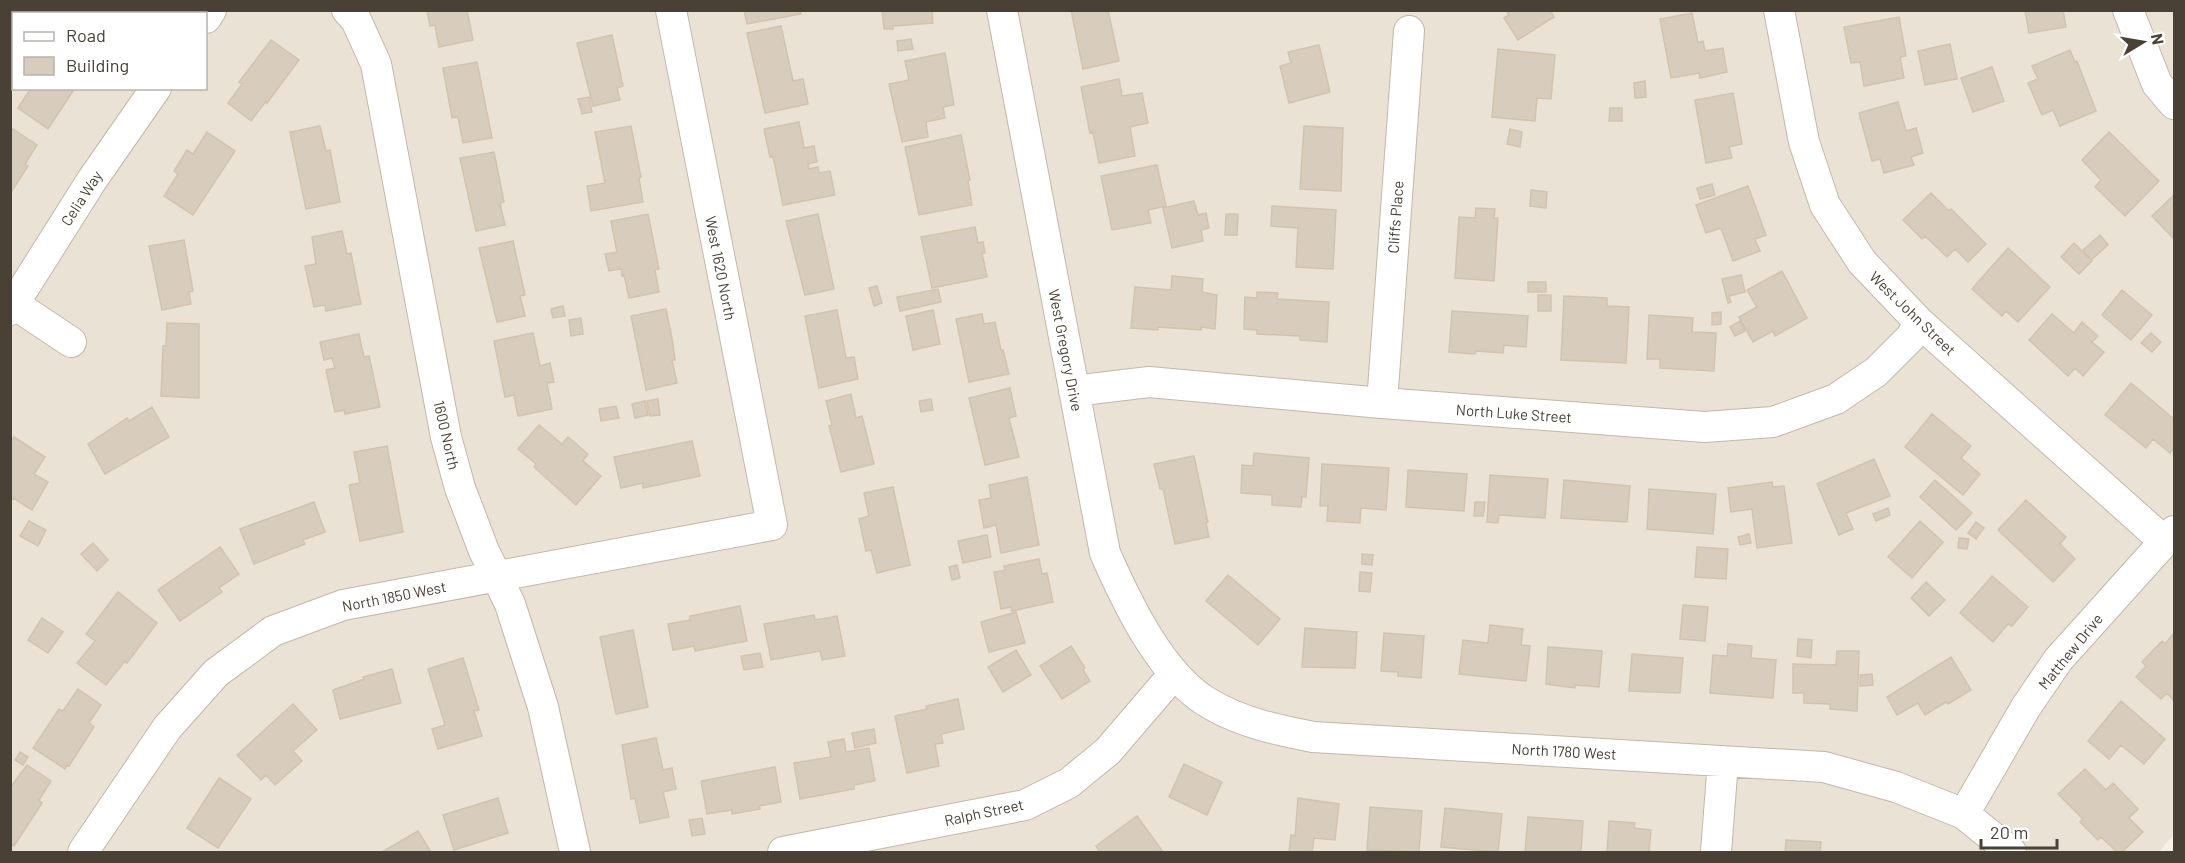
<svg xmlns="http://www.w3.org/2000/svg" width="2185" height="863" font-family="Barlow,sans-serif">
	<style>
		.residential { fill: #eae2d5; fill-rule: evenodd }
		.building { fill: #d8ccbc; stroke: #d3c3ae; stroke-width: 1.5 }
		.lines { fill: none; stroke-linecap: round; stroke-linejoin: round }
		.street-casing { stroke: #c2b8a9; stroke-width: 32 }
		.street { stroke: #fff; stroke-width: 30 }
		.labels { text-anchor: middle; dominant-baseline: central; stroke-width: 6; stroke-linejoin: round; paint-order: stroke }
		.street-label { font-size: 15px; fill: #494136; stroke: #fff }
	</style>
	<rect width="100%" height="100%" fill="#f5f0e8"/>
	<path class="residential" d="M10,11H2174V834L2159,852H11ZM14,14H206V88H14Z"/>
	<path class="building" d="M86,10H130L131,11L130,14H84Z
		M427,10H467L473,40L439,47L435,25L430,26Z
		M744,10H801V14L747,24Z
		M882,10H932L933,23L893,26V29H884Z
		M1071,10H1108L1119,61L1083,69Z
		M1506,10H1550L1554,17L1518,40L1504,18L1509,15Z
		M2025,10H2063L2066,27L2029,33Z
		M1692,13L1698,43L1703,41L1705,51L1723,48L1727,72L1700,78L1699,73L1671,78L1660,19Z
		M1899,17L1906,56L1900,57L1904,78L1864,86L1860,62L1851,63L1844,27Z
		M781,26L793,81L803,79L808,104L765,113L747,33Z
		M612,35L623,86L617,88L620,100L593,106L577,43Z
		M911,39L913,49L898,51L897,41Z
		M271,40L299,60L267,103L266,101L251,121L228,103L242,84L239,82Z
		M1950,44L1957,79L1925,85L1918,51Z
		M1319,45L1330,92L1289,103L1280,66L1291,63L1288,52Z
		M1498,49L1555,55L1551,99L1537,98L1535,121L1492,117Z
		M2070,50L2075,62L2077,61L2096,111L2060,126L2053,110L2042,115L2028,83L2038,79L2032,66Z
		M945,53L954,105L943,107L945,118L926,122L928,137L902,142L889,84L909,80L905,61Z
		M477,62L492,138L463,143L458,117L452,118L443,68Z
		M1992,67L2004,101L1973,112L1961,78Z
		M1119,79L1122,96L1142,93L1148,123L1130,127L1135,156L1099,163L1093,132L1090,133L1081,87Z
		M1645,81L1646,97L1635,98L1634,83Z
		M31,88H75L48,129L18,108Z
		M1733,93L1742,144L1729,147L1732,158L1706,163L1695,100Z
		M589,97L592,112L582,114L578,99Z
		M1898,102L1906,131L1916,128L1923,153L1911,157L1914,165L1884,173L1880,159L1872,161L1859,113Z
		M1610,108H1622V121H1609Z
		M799,122L804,148L814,146L817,162L808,164L809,169L818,167L819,173L830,171L835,195L783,205L773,156L770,157L764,129Z
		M320,126L326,151L330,150L340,202L306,209L290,132Z
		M631,126L641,177L639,178L643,202L591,211L587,186L605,183L595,132Z
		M1304,126L1343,128L1341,191L1300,189Z
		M13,129L37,145L25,164L28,166L10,194V133Z
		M1510,129L1522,132L1520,147L1507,144Z
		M207,132L235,151L193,215L164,196L178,174L174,171L187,150L193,154Z
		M2109,132L2159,181L2125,216L2095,187L2101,180L2082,160Z
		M961,135L970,180L968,181L972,205L919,215L905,147Z
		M494,152L504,202L500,203L505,225L476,231L460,158Z
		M1157,165L1166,206L1148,210L1151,223L1112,230L1101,176Z
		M1712,184L1715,195L1700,199L1697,188Z
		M1748,186L1766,235L1755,239L1760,251L1733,261L1721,228L1706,233L1696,205Z
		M1531,190L1547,192L1546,208L1530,206Z
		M1931,193L1949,211L1951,209L1986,244L1968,262L1955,249L1947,257L1925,236L1922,239L1903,220Z
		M2174,195V239L2152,216Z
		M1194,201L1198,215L1206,213L1209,228L1201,230L1203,241L1172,248L1163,208Z
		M1272,206L1336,210L1333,269L1296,267L1298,228L1271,226Z
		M1476,208L1495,209L1494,218H1498L1494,281L1455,278L1459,217L1475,218Z
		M648,214L659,269L655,270L659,292L629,298L624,275L622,276L621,269L609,271L605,254L617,252L611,221Z
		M818,214L834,289L805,295L786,221Z
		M1226,214H1238L1237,235H1225Z
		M975,227L978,243L983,242L985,253H982L987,277L932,288L921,237Z
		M342,231L347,254L351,253L361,304L326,311L325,305L314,307L305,266L316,264L312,237Z
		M2100,235L2108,245L2091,260L2083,250Z
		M184,240L193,291L189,292L191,304L162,310L149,246Z
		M513,241L525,295L520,296L525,316L497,322L479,248Z
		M2074,243L2092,261L2079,274L2061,257Z
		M2008,248L2050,287L2018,322L2006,311L2002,316L1972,289Z
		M1782,271L1807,318L1775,336L1773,331L1753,342L1739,317L1757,307L1747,290Z
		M1741,275L1745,292L1729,296L1731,302L1728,303L1722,279Z
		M1172,276L1203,279L1202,292L1217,295L1215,329L1201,327V330L1158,327V330L1131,328L1135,287L1171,290Z
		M1528,282H1546V292H1528Z
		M877,286L882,303L874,306L869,288Z
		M938,289L941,302L900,311L897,297Z
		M2122,290L2152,315L2131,340L2102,315Z
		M1257,292L1278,293L1277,299L1329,302L1327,342L1300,340V336L1257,334V330L1244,329L1245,297L1257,298Z
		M1538,295H1551V311H1538Z
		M1564,296L1607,298V306L1629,307L1626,363L1561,360Z
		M563,306L565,316L553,318L551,309Z
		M666,309L672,338L675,360H672L677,383L646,390L631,316Z
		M837,310L846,358L854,357L858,379L819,388L805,316Z
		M933,310L940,344L913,350L906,316Z
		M1452,311L1528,316L1526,347L1504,345L1503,353L1476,351L1475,354L1449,352Z
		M1721,312V324L1712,325V313Z
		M982,314L984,324L995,322L1001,350H1003L1009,374L969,382L956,319Z
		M2052,314L2074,333L2082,322L2098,336L2092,342L2104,352L2083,376L2075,368L2068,376L2029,340Z
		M1649,315L1693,318L1692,332L1716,333L1714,371L1660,368V359H1647Z
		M581,318L583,334L571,336L569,320Z
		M1740,321L1745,331L1735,336L1730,327Z
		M167,323L199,324V398L161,396L163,346H166Z
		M533,333L540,366L550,363L554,382L547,383L552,409L518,416L514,395L505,397L494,341Z
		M2151,333L2161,342L2152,352L2141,343Z
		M359,334L364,357L369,356L380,407L345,414L344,410L335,412L326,370L335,368L332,358L324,360L320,342Z
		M2131,383L2174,419V448L2170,453L2153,439L2146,448L2105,415Z
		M1010,388L1016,416L1009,418L1019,457L985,465L969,398Z
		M851,394L856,418L862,416L874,464L841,472L829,426L832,425L826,401Z
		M658,399L660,415L650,416L647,401Z
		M931,399L933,410L921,412L919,401Z
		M645,401L648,415L635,418L632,404Z
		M616,406L619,418L601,421L599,409Z
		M152,407L169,437L105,474L88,444L127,418L129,421Z
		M1932,414L1971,446L1961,458L1980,474L1963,495L1905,447Z
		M539,425L562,444L568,437L588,454L583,461L601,476L576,505L534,467L536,464L518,449Z
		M14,437L45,457L34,474L48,482L32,510L13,498L10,503V443Z
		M692,441L700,476L643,488V483L621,488L614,457Z
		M387,446L403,532L360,541L349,485L360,483L354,452Z
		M1254,453L1309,458L1306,497H1302L1301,507L1272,505V495L1241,493L1242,465L1253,466Z
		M1194,456L1208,522L1206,523L1209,537L1175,544L1163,489H1160L1154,464Z
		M1874,459L1890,496L1846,513L1853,529L1839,535L1817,484Z
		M1322,464L1389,468L1386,510L1361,508L1360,523L1327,521L1328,506H1320Z
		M1408,470L1467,474L1464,511L1406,507Z
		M1490,475L1548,479L1545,518L1499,515L1498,523L1487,522Z
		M1027,477L1039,545L1001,553L996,525L984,528L979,500L991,498L989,485Z
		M1564,480L1630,486L1627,522L1561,518Z
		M1935,480L1972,513L1956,530L1920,497Z
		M1772,482L1773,487L1784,486L1792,543L1757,548L1752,509L1731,512L1728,488Z
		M893,487L910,565L877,573L871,550L866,551L859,519L869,516L864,493Z
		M1649,489L1716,494L1713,534L1647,529Z
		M2026,500L2066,537L2060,544L2075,559L2053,582L1998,530Z
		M314,502L325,532L303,540L305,544L254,564L240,529Z
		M1475,502H1485L1483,516H1474Z
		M1888,508L1890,515L1876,521L1873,514Z
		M29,521L46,530L38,546L20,536Z
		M1920,521L1943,542L1912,578L1888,557Z
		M1976,522L1984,528L1976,539L1968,533Z
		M1749,534L1751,543L1740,545L1738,537Z
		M987,535L991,557L963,563L958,541Z
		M1959,538L1969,539L1967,549L1958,548Z
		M93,543L108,560L97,571L81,554Z
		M220,547L239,574L219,588L222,592L180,621L158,590Z
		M1697,547L1728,549L1726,579L1695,577Z
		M1362,554L1373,555L1372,565L1362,564Z
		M1039,559L1042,574L1047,573L1053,602L1012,611L1011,607L1001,609L994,572L1005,570L1004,566Z
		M957,565L960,578L952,580L949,567Z
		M1360,572L1372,573L1370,592L1359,591Z
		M1228,575L1280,619L1258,645L1206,601Z
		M1992,576L2028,607L2012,626L2008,624L1993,642L1960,613Z
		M1926,582L1945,600L1929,616L1911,598Z
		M118,592L157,623L127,663L125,661L106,685L77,663L95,641L86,634Z
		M1683,605L1708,607L1705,641L1680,639Z
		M740,606L747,641L695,651L694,646L673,650L668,624L690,620V616Z
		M1016,612L1025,643L989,652L981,622Z
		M814,615L815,620L837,616L845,656L822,660L820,651L771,660L764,624Z
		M42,618L63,632L48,653L28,640Z
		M1490,625L1523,629L1521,645L1530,646L1526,681L1459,674L1463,640L1488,643Z
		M1305,628L1357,632L1355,668L1302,667Z
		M633,630L648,707L616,714L600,637Z
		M1384,633L1424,636L1421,678L1398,676V672L1381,671Z
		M2174,633V701L2167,693L2161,699L2136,677L2146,666L2142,662L2162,641L2165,644Z
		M1798,639L1812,640L1811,658L1797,656Z
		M1728,644L1752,646L1751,658L1776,660L1773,698L1710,693L1713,655L1727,656Z
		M1071,646L1085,668L1083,670L1090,681L1062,699L1040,666Z
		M1548,647L1602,651L1599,687L1575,685V688L1546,684Z
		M1016,650L1031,675L1003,692L988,667Z
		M1837,651H1859L1857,711L1830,709V704L1804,703V693H1793V664L1836,665Z
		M760,653L763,667L744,670L741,656Z
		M1632,654L1683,658L1680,693L1629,691Z
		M1951,657L1971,690L1948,704L1946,702L1925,715L1918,703L1897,715L1887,697Z
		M463,658L479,710L474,711L482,736L438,749L432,729L445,725L428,669Z
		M392,669L401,703L340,719L333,690L364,679L363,677Z
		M1872,674L1873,685L1860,686V675Z
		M78,689L101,705L89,723L94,727L69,766L67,765L65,769L33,748L59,709L63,711Z
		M958,699L964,729L941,734L943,743L935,744L939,766L907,773L895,716L927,709L926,706Z
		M2121,701L2165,739L2144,764L2121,745L2109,759L2088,741Z
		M293,704L317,730L293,751L302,761L275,785L266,775L261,780L237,755Z
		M874,729L876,743L855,748L852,733Z
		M656,738L663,770L672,768L676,789L663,792L669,817L640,823L635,798L631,799L622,745Z
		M844,739L846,752L869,748L875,781L854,785V789L800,799L794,763L831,757L828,742Z
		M20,752L28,757L23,765L15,760Z
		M1184,764L1222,782L1207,815L1169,797Z
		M27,765L51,781L39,800L42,803L14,846L10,844V788Z
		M775,767L781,802L759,806L760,809L732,814V810L707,814L701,781Z
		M2085,769L2106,790L2113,783L2138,809L2129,818L2143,832L2122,852H2117L2101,837L2098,840L2080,822L2083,819L2058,794Z
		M219,778L251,799L218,848L187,828Z
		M498,798L508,833L454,850L443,815Z
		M1298,798L1339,804L1335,840L1314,838L1312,852H1289L1291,835L1295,836Z
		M1370,807L1422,811L1419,852L1367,850Z
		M1445,808L1502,814L1498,852L1441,847Z
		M1137,816L1163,852H1100L1096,846Z
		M1528,817L1583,821L1581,852H1525Z
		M702,818L705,834L692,836L689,820Z
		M1609,821L1635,823L1634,828L1651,830L1649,852H1607Z
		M418,831L431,852H382Z
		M1786,840L1821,842L1820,852H1785Z"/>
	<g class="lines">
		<defs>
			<path id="street" d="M347,10L356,20L376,64L446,437L460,488L484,551L510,604L543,707L575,852
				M1002,10L1105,553C1127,603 1162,678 1212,705C1243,723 1278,730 1313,737L1824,767L1896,787L1964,814L2011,852
				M1779,10L1804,142L1825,205L1862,262L1920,323L2165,542
				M2128,10L2157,84L2174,104
				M206,18L211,10
				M14,304L71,342
				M10,310L92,180L156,88
				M1074,391L1149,382L1382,403L1705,427L1773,422L1836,399L1876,372L1910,338L1920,323
				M1382,403L1409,31
				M1964,814L2026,707L2058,660L2174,531
				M83,852L167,728L216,673L273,631L343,605L772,525L671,10
				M783,852L1025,805L1069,783L1108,751L1174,674
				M1716,852L1723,761"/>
		</defs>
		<use href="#street" class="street-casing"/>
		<use href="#street" class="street"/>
	</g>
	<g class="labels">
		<g class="street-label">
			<text transform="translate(81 198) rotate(-57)">Celia Way</text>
			<text transform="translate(1395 217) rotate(-86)">Cliffs Place</text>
			<text transform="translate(721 268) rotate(79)">West 1620 North</text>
			<text transform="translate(1913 313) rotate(44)">West John Street</text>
			<text transform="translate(1066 350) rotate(79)">West Gregory Drive</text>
			<text transform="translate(1514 413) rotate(4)">North Luke Street</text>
			<text transform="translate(447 435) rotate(77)">1600 North</text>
			<text transform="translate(394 596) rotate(-11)">North 1850 West</text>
			<text transform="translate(2070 651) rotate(-51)">Matthew Drive</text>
			<text transform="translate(1564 751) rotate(3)">North 1780 West</text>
			<text transform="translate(984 812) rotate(-12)">Ralph Street</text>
		</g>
	</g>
	<rect width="2185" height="863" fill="none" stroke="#494136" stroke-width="24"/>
	<rect x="12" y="12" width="195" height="78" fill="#ffffff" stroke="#b6b3af" stroke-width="1.5"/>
	<rect x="24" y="32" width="30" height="9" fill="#ffffff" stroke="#b6b3af" stroke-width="1.5"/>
	<text x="66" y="42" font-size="18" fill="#494136">Road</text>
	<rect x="24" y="57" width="30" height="18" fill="#d8ccbc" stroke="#b6b3af" stroke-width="1.5"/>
	<text x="66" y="72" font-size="18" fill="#494136">Building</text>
	<g transform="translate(2143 42) rotate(79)" stroke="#ffffff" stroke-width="4.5" paint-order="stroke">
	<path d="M0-4.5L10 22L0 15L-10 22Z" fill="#494136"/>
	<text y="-9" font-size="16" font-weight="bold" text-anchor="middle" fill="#494136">N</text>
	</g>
	<path d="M1981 839v9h76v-9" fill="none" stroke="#494136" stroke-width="3"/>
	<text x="1990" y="839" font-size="18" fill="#494136" stroke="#ffffff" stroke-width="4.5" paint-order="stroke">20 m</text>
</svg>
